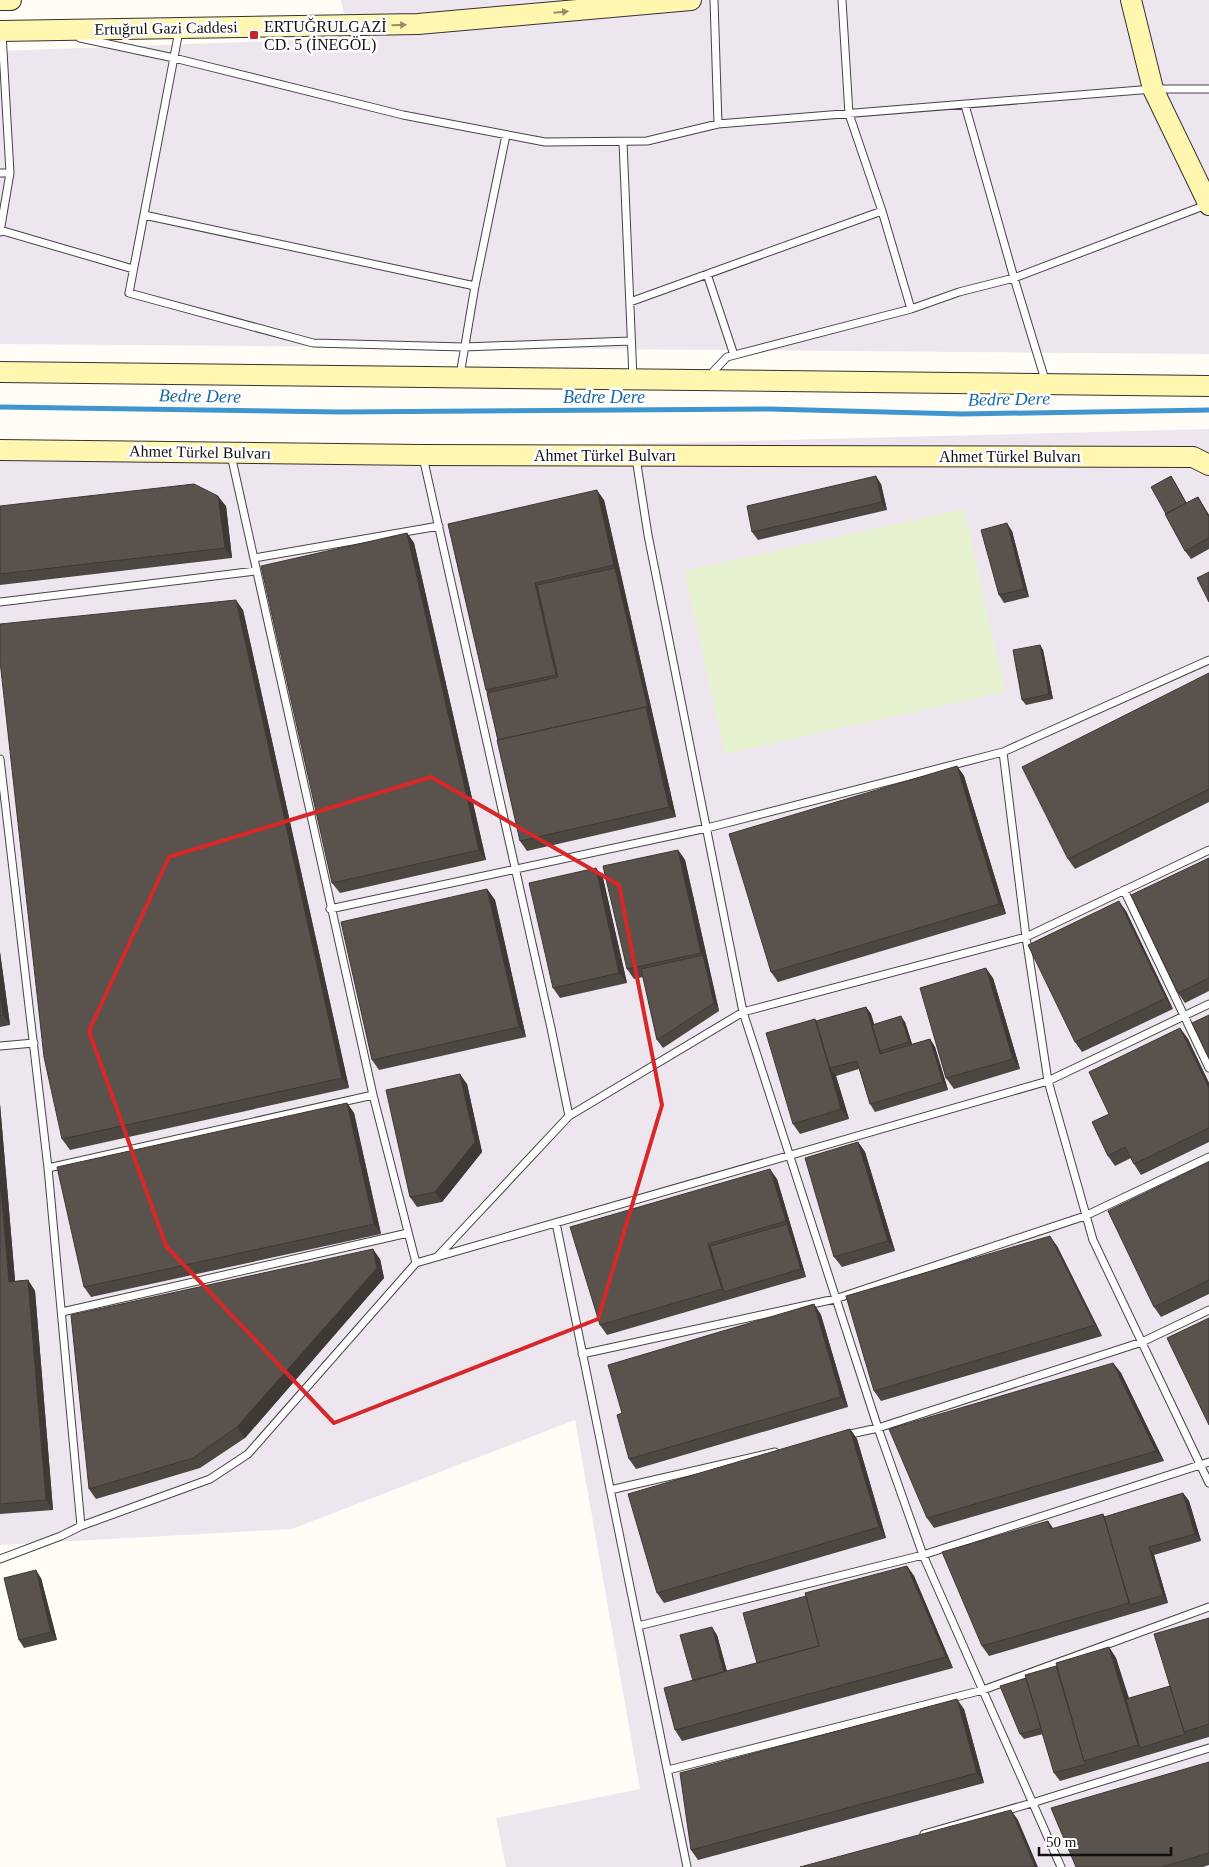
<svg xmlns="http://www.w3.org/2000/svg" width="1209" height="1867" font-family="Georgia,serif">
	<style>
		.industrial { fill: #eee6ef }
		.pitch { fill: #e6f2cf }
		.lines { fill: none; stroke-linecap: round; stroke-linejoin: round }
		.stream { stroke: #3f96cf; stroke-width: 5 }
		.lane-casing { stroke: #444; stroke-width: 9 }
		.secondary-casing { stroke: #333; stroke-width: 22 }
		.lane { stroke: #fff; stroke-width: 7 }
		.secondary { stroke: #fff6b0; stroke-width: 20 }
		.wall { fill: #4d4742 }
		.shaded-wall { fill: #3f3936 }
		.building { fill: #5a524d; stroke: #3f3936 }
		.oneway { fill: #948f68 }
		.marked { fill: none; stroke: #d62828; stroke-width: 4; stroke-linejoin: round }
		.poi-dot { fill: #c4262e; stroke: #fff; stroke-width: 2 }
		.labels { text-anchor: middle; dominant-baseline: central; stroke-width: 5; stroke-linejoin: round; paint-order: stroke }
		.poi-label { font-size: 16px; fill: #111; stroke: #fff; text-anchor: start }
		.street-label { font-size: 16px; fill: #111; stroke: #fff }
		.water-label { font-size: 18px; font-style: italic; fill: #1768a6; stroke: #fff }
	</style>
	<rect width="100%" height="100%" fill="#fffdf5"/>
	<path class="industrial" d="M341,0H1209V354L0,344V51L349,38Z
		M1209,429V1867H506L496,1818L640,1789L575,1420L292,1529L0,1545V460Z"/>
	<path class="pitch" d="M964,509L1005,692L725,754L684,571Z"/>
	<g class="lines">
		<path class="stream" d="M0,407L340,412L769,409L962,414L1209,410"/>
		<defs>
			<path id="lane" d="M714,0L718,124
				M842,0L849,114L882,211L911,309
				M179,31L129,293L313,343L464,347L631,341
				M80,38L174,58L403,115L545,142L647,141L718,124L1153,89H1209
				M965,105L1014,278L1046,383
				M623,142L633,378
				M0,173H10
				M144,215L475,286
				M0,230L133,269
				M0,232L10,173L2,33
				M707,274L734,355
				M630,302L882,211
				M460,375L475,286L506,135
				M709,376L727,357L911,309L959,292L1014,278L1206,205
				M231,455L373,1095L416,1263
				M423,457L551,1028L569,1116
				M636,458L648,535L743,1012L878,1428L923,1555L1061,1867
				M254,558L439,526
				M0,602L256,571
				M1209,660L1003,752L1026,937L1048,1081L1093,1240L1209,1483
				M0,759L48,1168L81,1526L61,1536L0,1559
				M1124,890L1209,1068
				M330,909L707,828L1003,752
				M0,1046L34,1043
				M48,1168L373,1095
				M556,1223L687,1867
				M438,1256L569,1116L743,1012L1026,937L1209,850
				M62,1312L408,1233
				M582,1354L835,1299L1085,1216L1209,1157
				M846,1435L878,1428L1142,1342L1209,1310
				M610,1490L775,1452
				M81,1526L210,1479L248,1454L416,1263L1048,1081L1209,1004
				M638,1626L923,1555L1209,1462
				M668,1770L983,1690L1209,1607
				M924,1834L1032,1803L1209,1748"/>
			<path id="secondary" d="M0,0H11
				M1131,0L1153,89L1209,205
				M0,31L418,24L691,0
				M0,372L1209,386
				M0,450L422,455L1193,457L1209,465"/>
		</defs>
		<use href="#lane" class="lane-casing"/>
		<use href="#secondary" class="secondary-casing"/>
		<use href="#lane" class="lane"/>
		<use href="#secondary" class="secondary"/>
	</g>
	<path class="wall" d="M1171,476L1186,503L1198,497L1209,515V549L1191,559L1185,551Z
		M881,484L887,510L758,540L752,532Z
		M604,500L676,817L527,851L520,841L487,693L486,690L448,524Z
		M0,506H226L232,558L0,585Z
		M1012,531L1029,597L1004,603L999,595Z
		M407,533L414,543L486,860L340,893L332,883Z
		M243,610L349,1088L70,1150L62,1139Z
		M1040,645L1043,650L1053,699L1026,705L1022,700Z
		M1209,673V802L1075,869L1068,859Z
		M957,766L964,776L1006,914L778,982L771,972Z
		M678,850L685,860L719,1011L663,1048L657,1040L643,977L634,979L627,969Z
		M1209,858V991L1185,1003L1178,993Z
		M596,868L603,878L627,983L560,998L553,988Z
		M487,889L495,900L526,1037L379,1070L372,1060Z
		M1126,911L1173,1009L1082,1052L1075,1042Z
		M0,952L10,1025L0,1027Z
		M993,978L1020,1069L954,1089L946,1078Z
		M866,1007L871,1014L874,1024L905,1022L912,1044L930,1039L935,1047L948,1090L875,1112L870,1104L859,1069L836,1076L849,1119L800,1134L793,1124L816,1021Z
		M1180,1028L1188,1039L1209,1083V1142L1141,1175L1134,1164L1131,1158L1115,1166L1108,1156L1109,1114Z
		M467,1084L482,1152L442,1202L417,1207L410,1197Z
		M347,1103L354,1113L381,1234L91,1297L84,1287Z
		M0,1104L15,1281L28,1280L35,1291L53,1510L0,1514Z
		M858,1142L865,1152L895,1251L842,1267L834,1257Z
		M1209,1162V1294L1161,1317L1154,1307Z
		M777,1179L806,1277L607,1335L600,1325Z
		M1057,1246L1102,1336L881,1401L874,1391Z
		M380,1259L384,1278L245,1438L200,1468L96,1499L89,1489Z
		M814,1304L821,1315L848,1407L636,1469L629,1459L622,1413Z
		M1113,1363L1121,1373L1164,1461L934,1528L927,1518Z
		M850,1429L857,1439L886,1538L664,1603L657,1593Z
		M1183,1493L1189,1501L1201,1541L1154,1555L1168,1603L989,1656L982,1646L1048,1521L1053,1529L1103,1514L1104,1517Z
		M907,1566L914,1576L953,1668L682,1741L675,1730L693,1681L717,1635L727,1671L757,1663L806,1596Z
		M41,1578L57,1640L24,1648L19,1640Z
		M1209,1618V1737L1060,1781L1054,1773L1043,1734L1024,1739L1020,1734L1056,1666L1109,1647L1116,1658L1129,1698L1170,1686Z
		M964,1709L984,1783L698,1860L691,1850Z
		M1209,1762V1865L1203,1867H1076Z"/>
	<path class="shaded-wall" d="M876,476L881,484L887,510L882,502Z
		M1171,476L1175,482L1191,511L1187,506Z
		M597,490L604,500L676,817L669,807L615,568L614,565Z
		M218,496L226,506L232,558L225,548Z
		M1198,497L1209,515V517Z
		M1007,523L1012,531L1029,597L1024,589Z
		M407,533L414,543L486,860L479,850Z
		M535,583L542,593L563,685L556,675Z
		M236,600L243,610L349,1088L342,1078Z
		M1040,645L1043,650L1053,699L1049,694Z
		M957,766L964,776L1006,914L999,904Z
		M678,850L685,860L719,1011L714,1003L703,955L701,953Z
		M596,868L603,878L627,983L619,973Z
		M487,889L495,900L526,1037L519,1027Z
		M1119,901L1126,911L1173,1009L1166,998Z
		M0,952L10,1025L3,1015L0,994Z
		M986,968L993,978L1020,1069L1013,1059Z
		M866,1007L871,1014L882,1050L880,1051L884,1056L880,1054Z
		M901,1016L905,1022L913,1047L909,1042Z
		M815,1019L822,1029L830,1068L836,1076L849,1119L841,1109Z
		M1180,1028L1188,1039L1209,1083V1088Z
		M930,1039L935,1047L948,1090L943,1082Z
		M460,1074L467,1084L482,1152L442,1202L435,1192Z
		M347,1103L354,1113L381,1234L374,1224Z
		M0,1104L16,1292L9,1282L0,1178Z
		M858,1142L865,1152L895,1251L888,1241Z
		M770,1169L777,1179L806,1277L801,1269Z
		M1050,1236L1057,1246L1102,1336L1095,1325Z
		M708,1244L716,1254L724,1292L722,1289Z
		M373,1249L380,1259L384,1278L245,1438L237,1427Z
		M28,1280L35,1291L53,1510L46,1500Z
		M814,1304L821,1315L848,1407L841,1397Z
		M1113,1363L1121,1373L1164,1461L1156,1451Z
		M850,1429L857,1439L886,1538L879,1527Z
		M1183,1493L1189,1501L1201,1541L1195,1534Z
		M1103,1514L1110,1524L1130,1605L1129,1603Z
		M1048,1521L1055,1531L1051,1529Z
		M1149,1547L1154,1555L1168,1603L1163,1595Z
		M907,1566L914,1576L953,1668L946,1657Z
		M36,1570L41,1578L57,1640L51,1632Z
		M712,1627L717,1635L730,1683L724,1675Z
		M1109,1647L1116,1658L1143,1747L1140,1748L1138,1745Z
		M957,1699L964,1709L984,1783L977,1773Z
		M1011,1810L1018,1820L1038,1867H1035Z"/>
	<path class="building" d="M876,476L882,502L752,532L747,506Z
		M1171,476L1186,503L1166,514L1151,487Z
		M194,484L218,496L225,548L0,574V506Z
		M597,490L614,565L535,583L556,675L486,690L448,524Z
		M1198,497L1209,517V538L1185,551L1165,514Z
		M1007,523L1024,589L999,595L981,530Z
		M407,533L479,850L332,883L261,566Z
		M615,568L648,709L646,707L498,740L487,693L558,677L537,585Z
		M1209,572V602L1197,578Z
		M236,600L342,1078L62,1139L44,1057L0,661V624Z
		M1040,645L1049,694L1022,700L1013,650Z
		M1209,673V789L1068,859L1022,767Z
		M646,707L669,807L520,841L497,740Z
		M957,766L999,904L771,972L729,834Z
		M678,850L701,953L627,969L603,866Z
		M1209,858V978L1178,993L1131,895Z
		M596,868L619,973L553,988L529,883Z
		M487,889L519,1027L372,1060L341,922Z
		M1119,901L1166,998L1075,1042L1028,945Z
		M703,955L714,1003L657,1040L641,969Z
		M986,968L1013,1059L946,1078L920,988Z
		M0,994L3,1015L0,1016Z
		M866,1007L880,1054L930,1039L943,1082L870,1104L857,1061L830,1068L816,1021Z
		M1209,1015V1058L1192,1023Z
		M901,1016L909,1042L880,1051L872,1025Z
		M815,1019L841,1109L793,1124L766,1033Z
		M1180,1028L1209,1088V1128L1134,1164L1125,1147L1108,1156L1092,1122L1109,1114L1089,1072Z
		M460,1074L475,1142L435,1192L410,1197L386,1090Z
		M347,1103L374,1224L84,1287L57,1167Z
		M858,1142L888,1241L834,1257L805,1158Z
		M1209,1162V1280L1154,1307L1108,1211Z
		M770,1169L786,1221L708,1244L722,1289L600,1325L570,1227Z
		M0,1178L9,1282L28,1280L46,1500L0,1504Z
		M787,1224L801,1269L724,1292L710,1246Z
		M1050,1236L1095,1325L874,1391L846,1296Z
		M373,1249L377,1268L237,1427L193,1458L89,1489L71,1315Z
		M814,1304L841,1397L629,1459L617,1415L622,1413L608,1365Z
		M1209,1318V1425L1167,1338Z
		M1113,1363L1156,1451L927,1518L889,1429Z
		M850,1429L879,1527L657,1593L628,1494Z
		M1183,1493L1195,1534L1149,1547L1163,1595L1130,1605L1104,1517Z
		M1103,1514L1129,1603L982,1646L942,1552L1048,1521L1051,1529Z
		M907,1566L946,1657L675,1730L664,1688L819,1646L805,1593Z
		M36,1570L51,1632L19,1640L4,1578Z
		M806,1596L819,1646L757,1663L743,1613Z
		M1209,1618V1724L1184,1732L1154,1634Z
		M712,1627L724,1672L693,1681L680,1635Z
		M1109,1647L1138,1745L1084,1761L1056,1663Z
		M1056,1666L1084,1761L1086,1764L1054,1773L1025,1675Z
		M1026,1678L1041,1728L1020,1734L1000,1686Z
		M1170,1686L1184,1732L1185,1734L1140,1748L1126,1699Z
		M957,1699L977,1773L691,1850L680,1773Z
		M1209,1762V1853L1162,1867H1076L1051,1808Z
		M1011,1810L1035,1867H800Z"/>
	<defs><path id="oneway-solid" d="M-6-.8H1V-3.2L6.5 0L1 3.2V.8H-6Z" transform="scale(1.25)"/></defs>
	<g class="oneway">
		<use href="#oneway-solid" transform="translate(561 12) rotate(-5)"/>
		<use href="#oneway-solid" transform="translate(399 25) rotate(-1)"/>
	</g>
	<path class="marked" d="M431,777L619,885L662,1105L598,1319L334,1423L166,1246L89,1031L169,857Z"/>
	<rect class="poi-dot" x="249" y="30" width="10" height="10" rx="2.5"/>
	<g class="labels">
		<g class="poi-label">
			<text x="264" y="26">ERTUĞRULGAZİ<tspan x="264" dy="18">CD. 5 (İNEGÖL)</tspan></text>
		</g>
		<g class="street-label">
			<text transform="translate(166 28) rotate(-1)">Ertuğrul Gazi Caddesi</text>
			<text transform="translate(200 452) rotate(1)">Ahmet Türkel Bulvarı</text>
			<text x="605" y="455">Ahmet Türkel Bulvarı</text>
			<text x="1010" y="456">Ahmet Türkel Bulvarı</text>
		</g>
		<g class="water-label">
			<text transform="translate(200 396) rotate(1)">Bedre Dere</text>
			<text x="604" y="397">Bedre Dere</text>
			<text transform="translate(1009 399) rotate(-1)">Bedre Dere</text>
		</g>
	</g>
	<path d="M1039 1847v8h132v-8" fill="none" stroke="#111111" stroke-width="2.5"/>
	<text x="1046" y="1847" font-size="15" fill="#111111" stroke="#ffffff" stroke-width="4" paint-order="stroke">50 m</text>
</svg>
